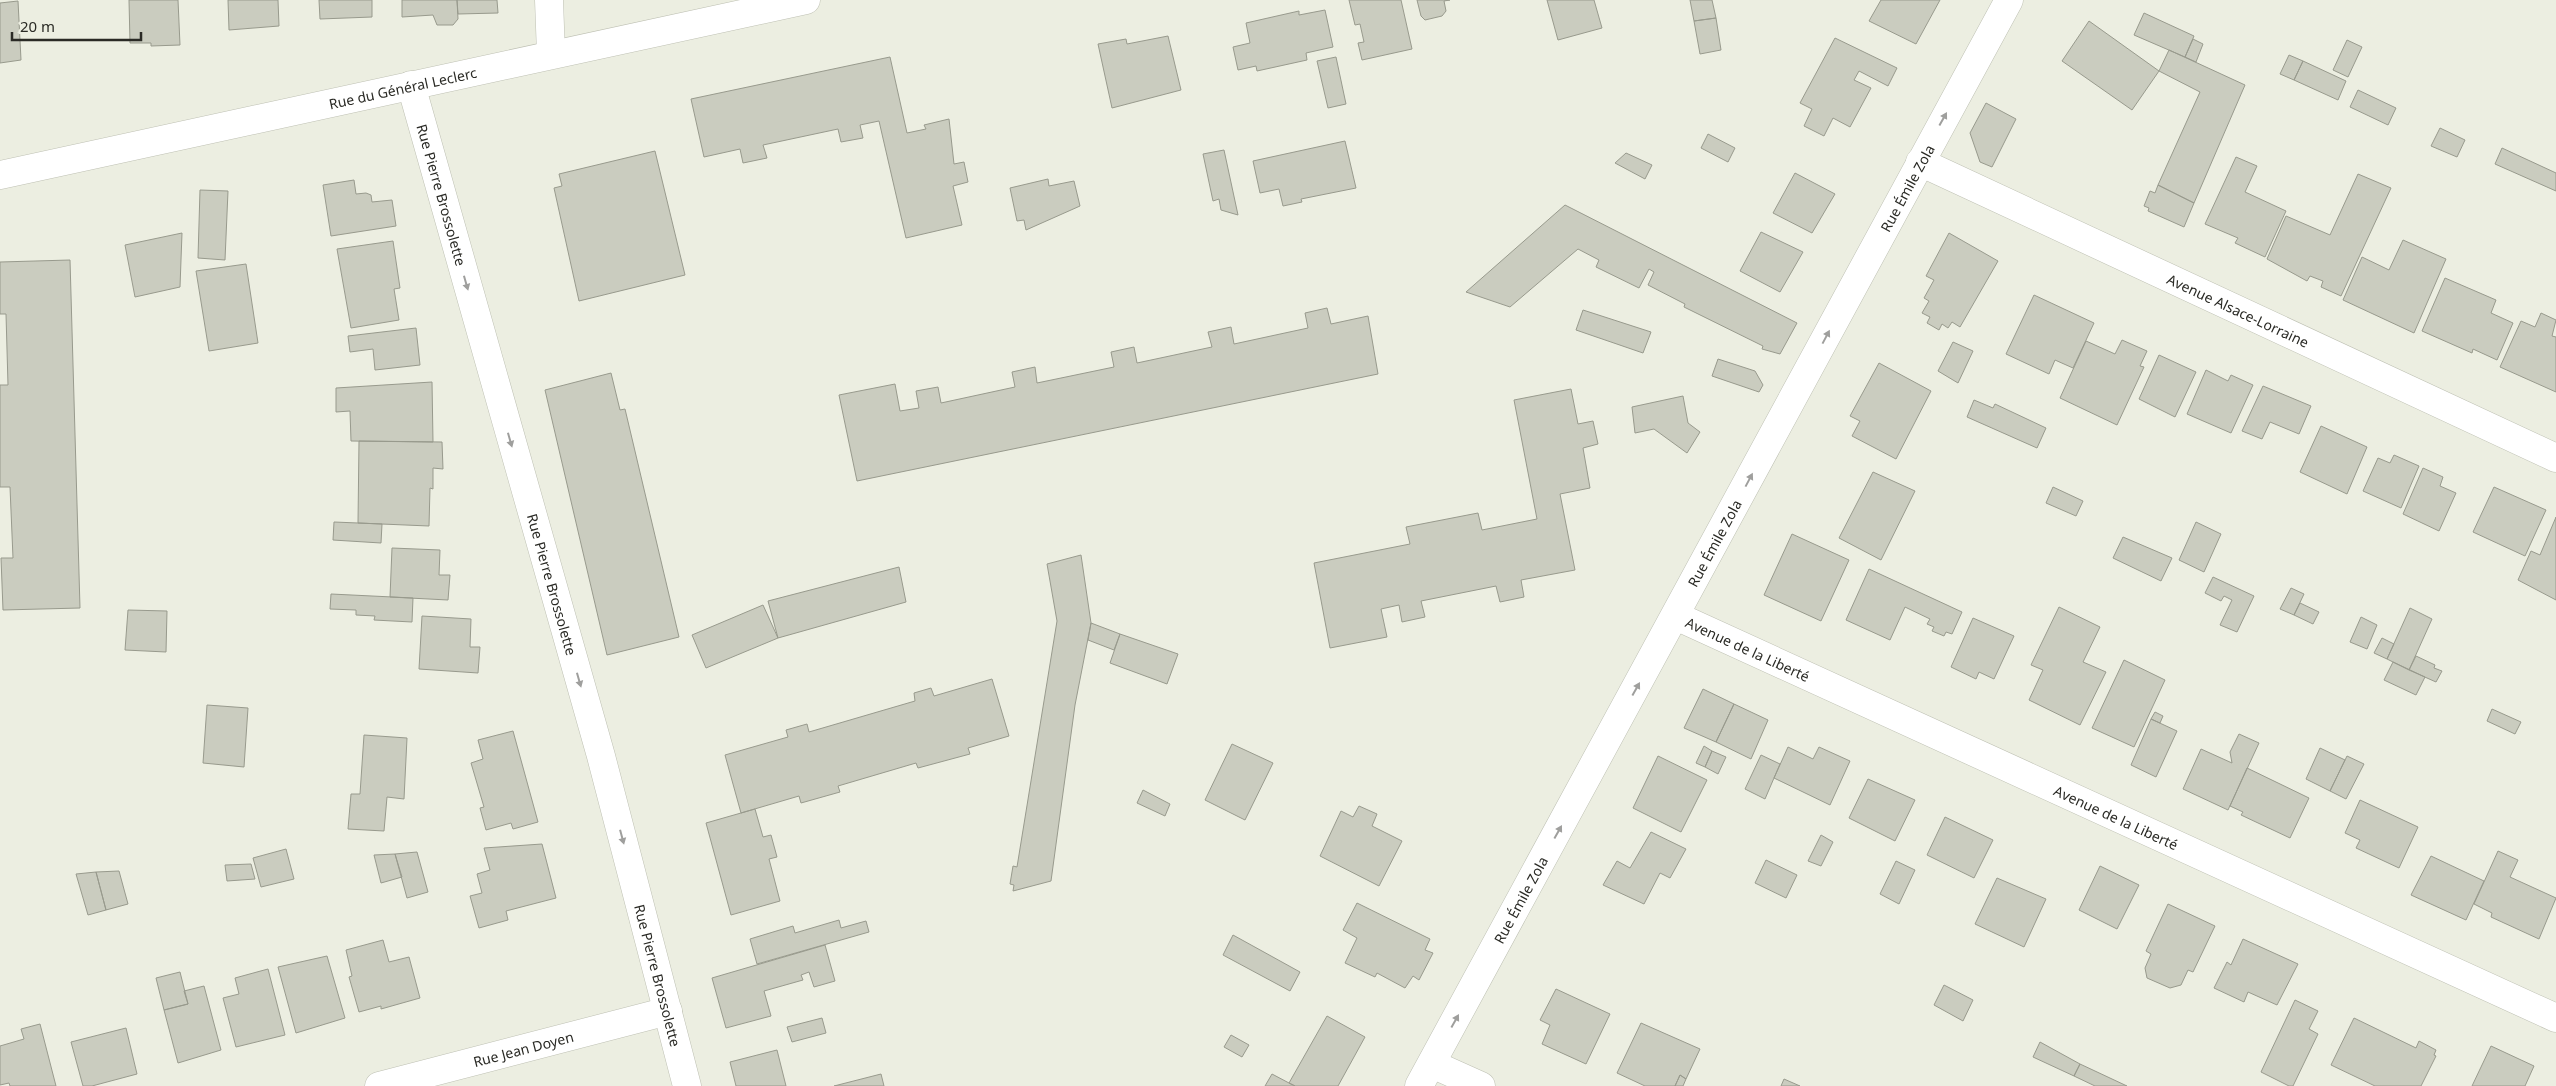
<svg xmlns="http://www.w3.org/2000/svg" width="2556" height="1086" font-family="'Noto Sans',sans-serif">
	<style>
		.building { fill: #caccbf; stroke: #989a8d }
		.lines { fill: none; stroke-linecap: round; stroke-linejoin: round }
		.street-casing { stroke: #bec0b3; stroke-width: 29 }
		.secondary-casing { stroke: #bec0b3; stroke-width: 29 }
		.street { stroke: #fff; stroke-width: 28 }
		.secondary { stroke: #fff; stroke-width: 28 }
		.oneway { fill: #9f9f9d }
		.labels { text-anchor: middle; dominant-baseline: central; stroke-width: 5; stroke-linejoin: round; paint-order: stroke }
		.street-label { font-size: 14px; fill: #2a2a25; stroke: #eceee1 }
	</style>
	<rect width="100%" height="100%" fill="#eceee1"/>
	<path class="building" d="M129,0H178L180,45L151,46V43H130Z
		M228,0H278L279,26L229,30Z
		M319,0H372V17L320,19Z
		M402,0H457L458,19L453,25H437L433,15L402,17Z
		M457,0H497L498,13L458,14Z
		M1349,0H1401L1412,49L1362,60L1358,43L1364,42L1360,24L1355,25Z
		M1417,0H1450L1444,1L1446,11L1442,16L1425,20L1421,16Z
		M1547,0H1594L1602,28L1558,40Z
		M1690,0H1712L1716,18L1694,21Z
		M1881,0H1940L1916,44L1869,21Z
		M18,1L21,60L0,63V3Z
		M1325,10L1333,47L1306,53L1307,60L1257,71L1256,66L1238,70L1233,47L1250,43L1246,23L1299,11V15Z
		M2144,13L2194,36L2185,57L2134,35Z
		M1716,18L1721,50L1700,54L1694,21Z
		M2089,21L2159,71L2132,110L2062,61Z
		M1168,36L1181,90L1112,108L1098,44L1126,39L1127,44Z
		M1835,38L1897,68L1888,86L1859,71L1854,80L1871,88L1850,127L1833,118L1824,136L1804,126L1812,109L1800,103Z
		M2193,39L2203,44L2196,62L2185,57Z
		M2347,40L2362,47L2348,77L2333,70Z
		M2169,50L2245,85L2194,203L2158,185L2200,92L2159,71Z
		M2289,55L2303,61L2294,80L2280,74Z
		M890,57L907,133L926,129L924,125L949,119L954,164L964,162L968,182L953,186L962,225L906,238L879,121L860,125L863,138L841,142L838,129L763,145L767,158L743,163L740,149L704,157L691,99Z
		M1336,57L1346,104L1328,108L1317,61Z
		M2303,61L2346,81L2338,100L2294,80Z
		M2358,90L2396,108L2388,125L2350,107Z
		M1986,103L2016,119L1992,167L1980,162L1970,133Z
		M2440,128L2465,140L2457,157L2431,146Z
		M1708,134L1735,148L1728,162L1701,148Z
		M1345,141L1356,188L1301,199L1302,202L1283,206L1279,189L1260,193L1253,161Z
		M2502,148L2556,173V191L2495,164Z
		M1224,150L1238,215L1221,210L1219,199L1213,201L1203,154Z
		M655,151L685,275L579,301L554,188L562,186L559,174Z
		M1626,153L1652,165L1645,179L1615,163Z
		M2236,157L2257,166L2245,192L2286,211L2265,257L2235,243L2238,238L2205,224Z
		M1795,173L1835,194L1812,233L1773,213Z
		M2358,174L2391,188L2341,296L2321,287L2323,281L2310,276L2307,281L2267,259L2286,216L2330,235Z
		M1048,179L1049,186L1074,181L1080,206L1026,230L1024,220L1017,221L1010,188Z
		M354,180L356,194L366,193L371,195L372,202L392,200L396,226L331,236L323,185Z
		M2158,185L2194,203L2184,227L2148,211L2149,208L2144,206L2150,191L2155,193Z
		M200,190L228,191L225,260L198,258Z
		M1565,205L1797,323L1780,354L1762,349L1763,346L1684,307L1685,304L1648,285L1654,272L1649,269L1639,288L1596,267L1599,260L1578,249L1510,307L1466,292Z
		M1761,232L1803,252L1780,292L1740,271Z
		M182,233L180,287L135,297L125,245Z
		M1949,233L1998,261L1960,327L1952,322L1948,328L1942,324L1939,330L1927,323L1930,317L1922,313L1929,301L1924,298L1934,280L1926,276Z
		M2403,240L2446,259L2414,333L2343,300L2362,257L2389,270Z
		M393,241L400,288L394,289L399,320L351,328L337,249Z
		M70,260L80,608L3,610L1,558H13L10,487H0V385H8L6,314H0V262Z
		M246,264L258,343L209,351L196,271Z
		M2445,278L2496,300L2491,313L2513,323L2497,360L2473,349L2472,353L2422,331Z
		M2034,295L2094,323L2073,368L2055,360L2049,374L2006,354Z
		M1327,308L1331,324L1368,316L1378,374L857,481L839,395L895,384L900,411L919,408L916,391L938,387L941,403L1015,387L1012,372L1035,367L1037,383L1114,367L1111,352L1134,347L1137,363L1212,347L1208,332L1231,327L1234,344L1308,328L1305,313Z
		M1583,310L1651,332L1643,353L1576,330Z
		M2541,313L2556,320L2552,336L2556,337V392L2500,367L2521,321L2535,327Z
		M416,328L420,365L375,370L373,349L350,352L348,336Z
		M2122,340L2147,351L2140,366L2144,367L2117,425L2060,398L2086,341L2115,354Z
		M1953,342L1973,351L1958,383L1938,371Z
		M2159,355L2196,372L2175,417L2139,399Z
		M1718,359L1755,371L1763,385L1759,392L1712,376Z
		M1879,363L1931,391L1896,459L1852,436L1860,421L1850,416Z
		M2206,370L2228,381L2231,375L2253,385L2231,433L2187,414Z
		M611,373L620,410L625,409L679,637L607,655L545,390Z
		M432,382L433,442L351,441L350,411L336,412V388Z
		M2263,386L2311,406L2299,434L2270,422L2262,439L2242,431Z
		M1571,389L1578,424L1593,421L1598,444L1583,448L1590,488L1560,494L1575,570L1521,580L1524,597L1500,602L1496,586L1421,601L1425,617L1402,622L1399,605L1381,609L1387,637L1330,648L1314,563L1410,544L1406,527L1478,513L1482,530L1537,519L1514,400Z
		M1683,396L1688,423L1700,432L1687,453L1654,429L1635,433L1632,407Z
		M1974,400L1993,408L1995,404L2046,428L2037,448L1967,417Z
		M2321,426L2367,447L2347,494L2300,472Z
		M359,441L442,442L443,469L433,468V489L430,488L429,526L358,523Z
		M2394,455L2419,466L2401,508L2363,491L2378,458L2390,463Z
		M2423,468L2443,477L2440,486L2456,493L2439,531L2403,514Z
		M1873,472L1915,491L1881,560L1839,538Z
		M2053,487L2083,501L2076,516L2046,503Z
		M2494,487L2546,510L2525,556L2473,532Z
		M2556,517V600L2518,580L2531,551L2540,555Z
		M334,522L382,524L381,543L333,540Z
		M2196,522L2221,534L2204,572L2179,560Z
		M1792,534L1849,560L1821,621L1764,595Z
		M2123,537L2172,558L2161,581L2113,558Z
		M392,548L440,550L439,575H450L448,600L390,597Z
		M1081,555L1091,623L1075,705L1051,881L1013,891L1014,885L1010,884L1013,866L1017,867L1057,621L1047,564Z
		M899,567L906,602L778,638L768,601Z
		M1869,569L1962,612L1952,634L1946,632L1944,636L1932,631L1934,627L1927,624L1930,619L1905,607L1890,640L1846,620Z
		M2213,577L2254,596L2237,632L2220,625L2232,600L2224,596L2221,601L2205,593Z
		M2291,588L2304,594L2294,615L2280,609Z
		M331,594L413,598L412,622L374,620L375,616L356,615V610L330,609Z
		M2300,603L2319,612L2313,624L2294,615Z
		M763,605L778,638L706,668L692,635Z
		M2059,607L2100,627L2083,662L2106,672L2080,725L2029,700L2043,670L2031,665Z
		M2410,608L2432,619L2409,670L2387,659Z
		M128,610L167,611L166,652L125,650Z
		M422,616L471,619L470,647H480L478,673L419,669Z
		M2361,617L2377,625L2367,649L2350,642Z
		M1973,618L2014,636L1994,679L1979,672L1976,679L1951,667Z
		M1091,623L1120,634L1114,650L1088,640Z
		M1120,634L1178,654L1167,684L1110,663Z
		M2382,638L2394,644L2387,659L2374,653Z
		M2416,656L2435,665L2434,668L2442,671L2436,682L2409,670Z
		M2124,660L2165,680L2134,747L2092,728Z
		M2393,662L2425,677L2416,695L2384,680Z
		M992,679L1009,736L968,748L970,754L918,768L916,763L838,786L840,792L801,803L799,796L741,813L725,755L788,737L786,730L807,724L809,732L915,701L914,693L931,688L934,696Z
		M1703,689L1734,704L1716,742L1684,728Z
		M1734,704L1768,720L1751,759L1716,742Z
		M207,705L248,708L244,767L203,763Z
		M2492,709L2521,722L2515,734L2487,721Z
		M2155,712L2163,716L2160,723L2151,719Z
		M2151,719L2177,731L2156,777L2131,765Z
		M513,731L538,822L513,829L511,823L486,830L480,808L484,807L471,763L483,759L478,740Z
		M2239,734L2259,743L2228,810L2183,789L2201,749L2232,763L2230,752Z
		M364,735L407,738L404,799L387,797L384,831L348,829L351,794H360Z
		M1232,744L1273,763L1245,820L1205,800Z
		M1704,746L1712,751L1705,767L1696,763Z
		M1788,747L1813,759L1819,747L1850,761L1830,805L1774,778Z
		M2320,748L2345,760L2330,791L2306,779Z
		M1712,751L1726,757L1718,774L1705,767Z
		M1761,755L1780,764L1765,799L1745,789Z
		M1658,756L1707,780L1681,832L1633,808Z
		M2347,756L2364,764L2346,799L2330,791Z
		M2247,768L2309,798L2290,838L2241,815L2243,812L2230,806Z
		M1868,779L1915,800L1895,841L1849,818Z
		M1143,790L1170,804L1165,816L1137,803Z
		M2360,800L2418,827L2399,868L2356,848L2360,840L2345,833Z
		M1359,806L1377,814L1372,826L1402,841L1379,886L1320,856L1341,811L1353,817Z
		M755,809L763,837L771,835L777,857L769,859L780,901L731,915L706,823Z
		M1945,817L1993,840L1974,878L1927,855Z
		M1651,832L1686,849L1670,878L1660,873L1644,904L1603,885L1617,861L1630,868Z
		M1821,835L1833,842L1821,866L1808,861Z
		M542,844L556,898L506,911L508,920L479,928L470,896L482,893L477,874L490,870L484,848Z
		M286,849L294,879L261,887L253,858Z
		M2498,851L2518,860L2510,877L2556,898L2539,939L2491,917L2492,913L2474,904Z
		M417,852L428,892L407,898L395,854Z
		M395,854L402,877L381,883L374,855Z
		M2431,856L2484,881L2466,920L2411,895Z
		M1766,860L1797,875L1786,898L1755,883Z
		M1896,861L1915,870L1899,904L1880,894Z
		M251,864L255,879L227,881L225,865Z
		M2100,866L2139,885L2117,929L2079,910Z
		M119,871L128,904L106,910L96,872Z
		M96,872L106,910L88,915L76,874Z
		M1997,878L2046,899L2024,947L1975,924Z
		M1357,903L1430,939L1425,950L1433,953L1419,980L1413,976L1405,988L1377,973L1375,977L1345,963L1357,938L1343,930Z
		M2168,904L2215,926L2193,972L2188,970L2181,985L2170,988L2147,978L2145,968L2151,954L2146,951Z
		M839,920L841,928L866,921L869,932L757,964L750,939L793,926L795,933Z
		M1233,935L1300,972L1290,991L1223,955Z
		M2243,939L2298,964L2277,1005L2248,992L2244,1002L2214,988L2227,962L2231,965Z
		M383,940L389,962L409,957L420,998L381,1009V1006L359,1012L349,977L352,976L346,950Z
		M825,945L835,981L814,987L809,972L801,975L803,980L764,991L771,1016L726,1028L712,978Z
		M327,956L345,1018L296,1033L278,967Z
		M268,969L285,1035L236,1047L223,998L239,994L235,978Z
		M180,972L188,1004L164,1010L156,978Z
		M1944,985L1973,1000L1963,1021L1934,1005Z
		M204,986L221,1050L178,1063L164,1010L188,1004L184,991Z
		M1556,989L1610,1014L1586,1064L1542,1044L1550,1025L1540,1020Z
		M2295,1000L2318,1011L2309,1029L2318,1034L2293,1086H2289L2261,1072Z
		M1327,1016L1365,1037L1338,1086H1295L1289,1083Z
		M822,1018L826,1033L792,1042L787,1027Z
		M2354,1018L2416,1048L2419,1041L2436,1050L2434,1055L2436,1056L2421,1086H2375L2331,1065Z
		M1641,1023L1700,1049L1686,1079L1680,1075L1675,1086H1645L1617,1073Z
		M40,1024L56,1086H10L9,1083L0,1085V1046L24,1039L21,1029Z
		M126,1028L137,1074L92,1086H83L71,1042Z
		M1231,1035L1249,1045L1242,1057L1224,1047Z
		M2040,1042L2080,1064L2074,1076L2033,1057Z
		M2491,1046L2534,1066L2525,1086H2472Z
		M777,1050L786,1086H736L730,1062Z
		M2080,1064L2127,1086H2095L2074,1076Z
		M881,1074L884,1086H834Z
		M1272,1074L1289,1083L1295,1086H1265Z
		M1680,1075L1686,1079L1683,1086H1675Z
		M1784,1079L1800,1086H1781Z"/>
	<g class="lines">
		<defs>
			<g id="street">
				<path d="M549,0L551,54"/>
				<path id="s1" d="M411,85L601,756L687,1086"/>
				<path id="s2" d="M1920,162L2556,458"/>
				<path id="s3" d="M1676,616L2556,1018"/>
				<path d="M1432,1064L1481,1086"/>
				<path id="s4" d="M379,1086L668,1011"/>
				<path id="s5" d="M1419,1086L2009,0"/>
			</g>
			<g id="secondary">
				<path id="s6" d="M0,175L806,0"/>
			</g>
		</defs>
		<use href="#street" class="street-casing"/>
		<use href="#secondary" class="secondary-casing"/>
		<use href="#street" class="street"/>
		<use href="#secondary" class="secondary"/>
	</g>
	<defs><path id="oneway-solid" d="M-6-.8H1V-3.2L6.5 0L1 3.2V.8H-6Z" transform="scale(1.25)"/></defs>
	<g class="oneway">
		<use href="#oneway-solid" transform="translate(1943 119) rotate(-61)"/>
		<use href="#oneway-solid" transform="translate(466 283) rotate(74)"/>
		<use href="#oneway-solid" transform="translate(1826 337) rotate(-62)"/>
		<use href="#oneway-solid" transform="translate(510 440) rotate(74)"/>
		<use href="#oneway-solid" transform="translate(1749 480) rotate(-62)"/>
		<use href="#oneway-solid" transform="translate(579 680) rotate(74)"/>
		<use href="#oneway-solid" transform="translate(1636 689) rotate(-61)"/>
		<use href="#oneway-solid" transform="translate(1558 832) rotate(-61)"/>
		<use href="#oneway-solid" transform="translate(622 837) rotate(75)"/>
		<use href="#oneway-solid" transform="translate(1455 1021) rotate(-61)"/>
	</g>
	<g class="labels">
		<g class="street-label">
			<text stroke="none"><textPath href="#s6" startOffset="412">Rue du Général Leclerc</textPath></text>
			<text stroke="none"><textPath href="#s5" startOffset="1022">Rue Émile Zola</textPath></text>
			<text stroke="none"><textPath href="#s1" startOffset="114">Rue Pierre Brossolette</textPath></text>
			<text stroke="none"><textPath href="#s2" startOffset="351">Avenue Alsace-Lorraine</textPath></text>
			<text stroke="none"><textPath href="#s5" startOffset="618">Rue Émile Zola</textPath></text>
			<text stroke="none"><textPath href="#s1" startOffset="519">Rue Pierre Brossolette</textPath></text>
			<text stroke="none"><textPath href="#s3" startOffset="79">Avenue de la Liberté</textPath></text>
			<text stroke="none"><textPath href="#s3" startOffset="484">Avenue de la Liberté</textPath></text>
			<text stroke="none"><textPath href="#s5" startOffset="212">Rue Émile Zola</textPath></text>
			<text stroke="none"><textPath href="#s1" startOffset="924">Rue Pierre Brossolette</textPath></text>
			<text stroke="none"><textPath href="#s4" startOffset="149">Rue Jean Doyen</textPath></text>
		</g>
	</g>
	<path d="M12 32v8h129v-8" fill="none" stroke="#2a2a25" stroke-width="2.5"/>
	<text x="20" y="32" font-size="15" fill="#2a2a25" stroke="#eceee1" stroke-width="4" paint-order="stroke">20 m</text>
</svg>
